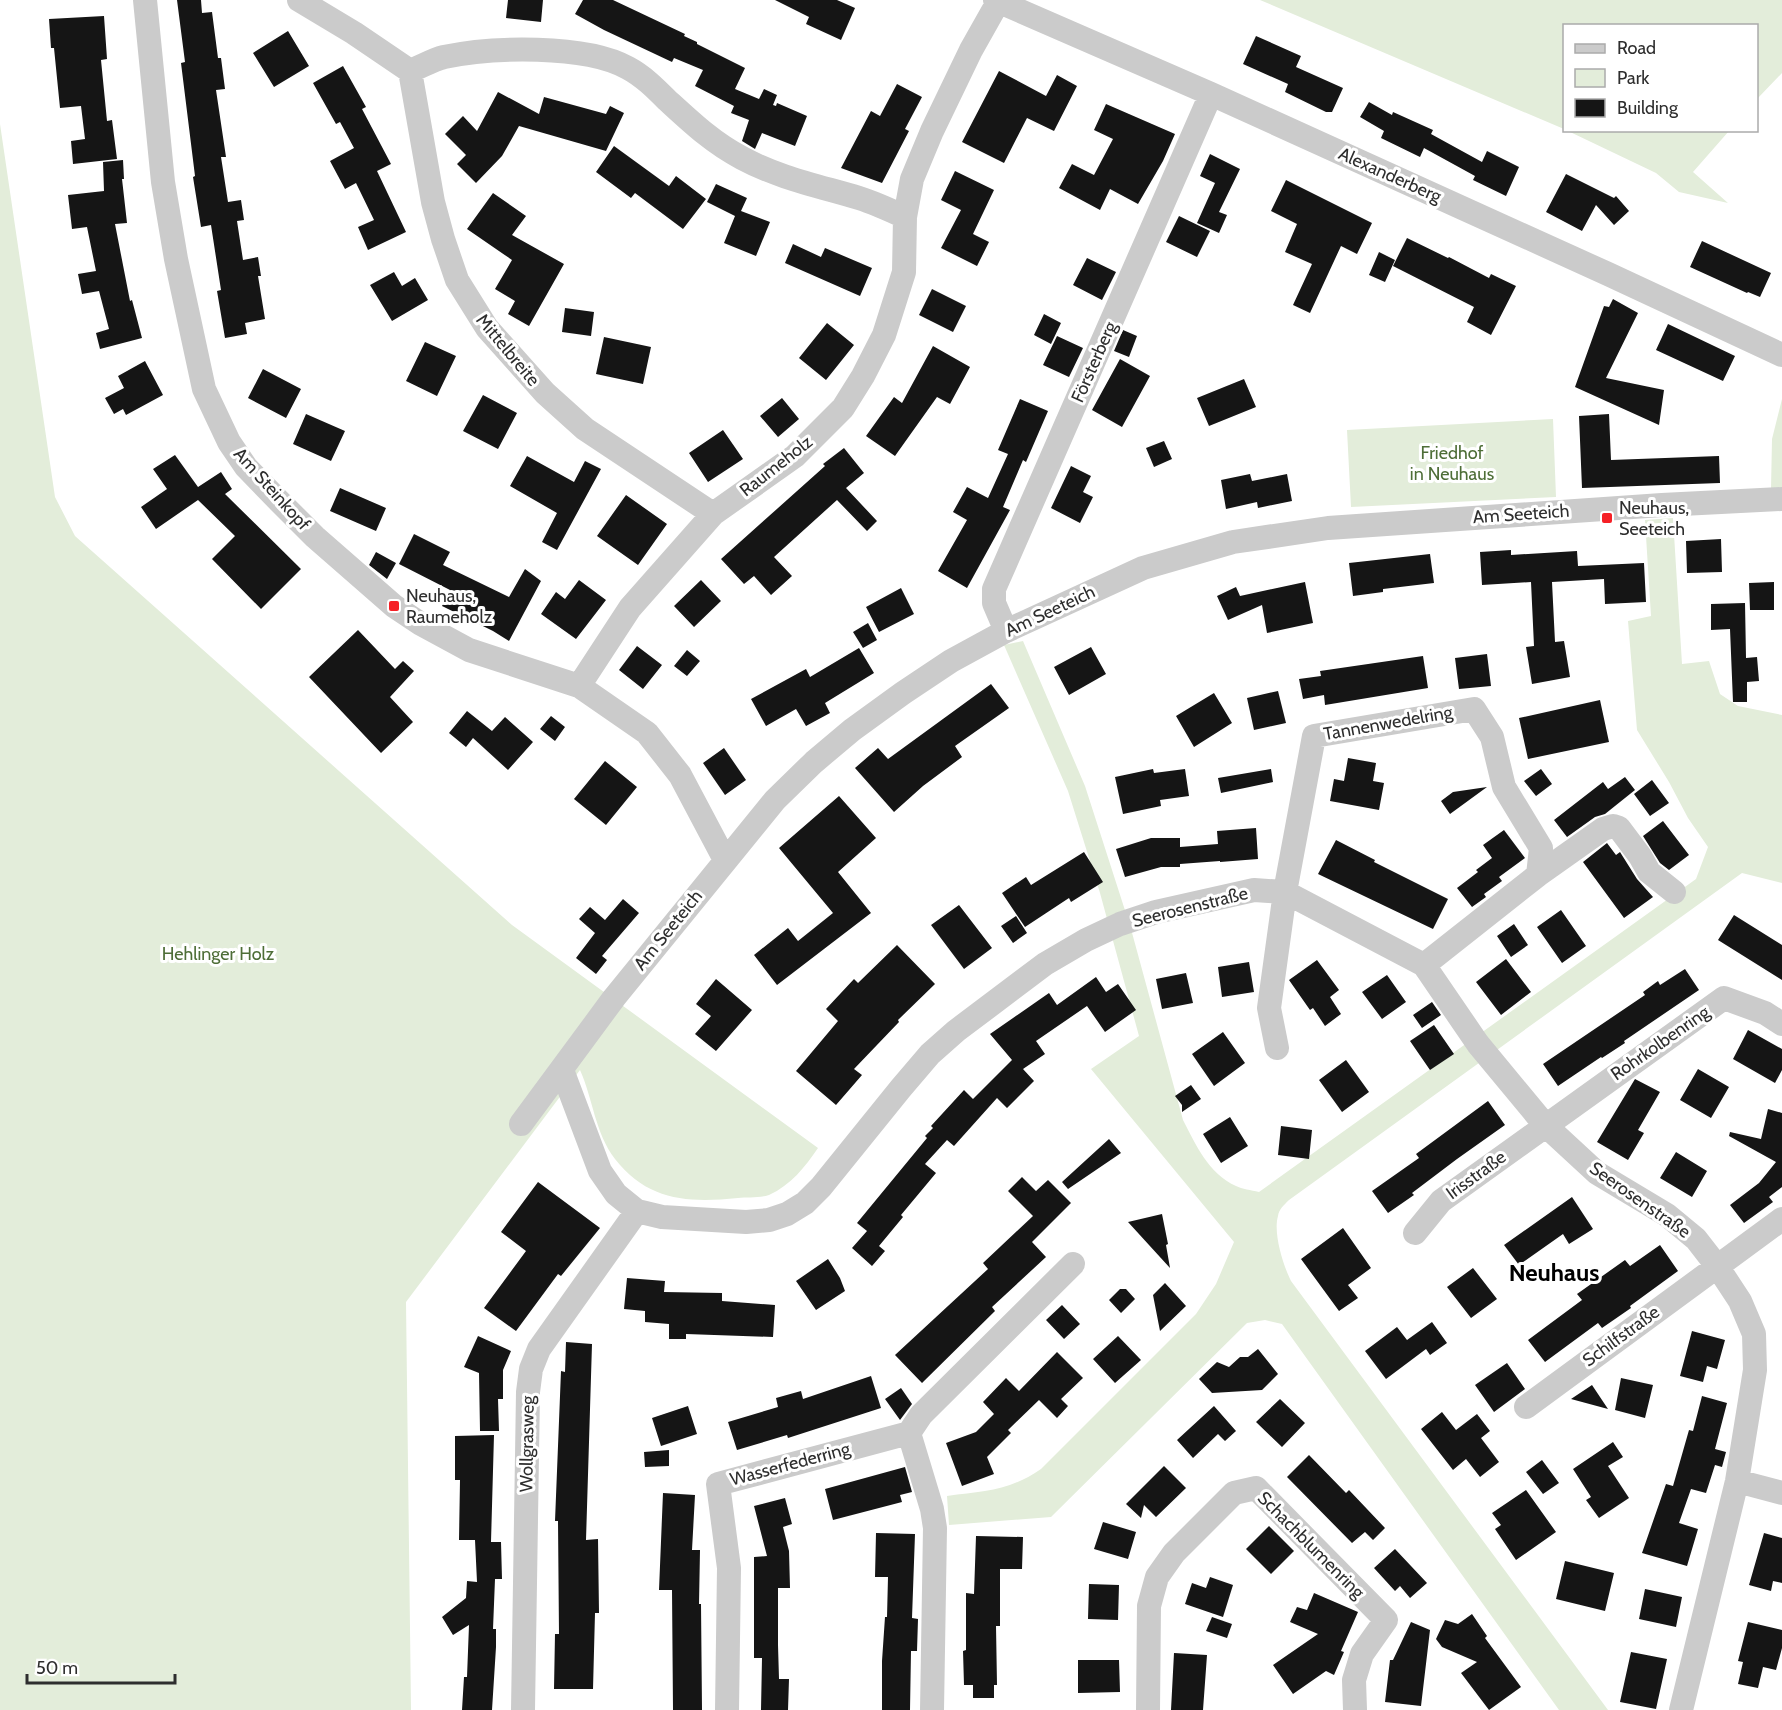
<svg xmlns="http://www.w3.org/2000/svg" width="1782" height="1710" font-family="Cabin,sans-serif">
	<style>
		.green { fill: #e3edda }
		.building { fill: #151515 }
		.lines { fill: none; stroke-linecap: round; stroke-linejoin: round }
		.street { stroke: #cbcbcb; stroke-width: 24 }
		.poi-dot { fill: #f52026; stroke: #fff; stroke-width: 2 }
		.labels { text-anchor: middle; dominant-baseline: central; stroke-width: 6; stroke-linejoin: round; paint-order: stroke }
		.street-label { font-size: 18px; fill: #2e2e2e; stroke: #fff }
		.park-label { font-size: 18px; fill: #4e6e37; stroke: #fff }
		.poi-label { font-size: 18px; fill: #2e2e2e; stroke: #fff; text-anchor: start }
		.district-label { font-size: 24px; font-weight: bold; fill: #000; stroke: #fff }
	</style>
	<rect width="100%" height="100%" fill="#fff"/>
	<path class="green" d="M1260,0H1782V73L1757,99L1756,26H1564V129Z
		M0,124L55,497L75,536L512,925L818,1148C805,1167 791,1185 769,1195C760,1198 747,1197 738,1198C688,1203 648,1201 615,1159C595,1133 593,1099 580,1070L406,1302L411,1710H0Z
		M1568,131H1729L1693,172L1728,203L1679,192L1656,173Z
		M1782,399V488L1771,489L1772,439Z
		M1553,419L1556,497L1351,507L1347,430Z
		M1673,518L1682,664L1709,661L1720,694L1738,706L1782,715V883L1742,873L1289,1200C1284,1205 1279,1209 1278,1216C1273,1233 1283,1265 1291,1281L1608,1710H1559L1282,1324L1265,1320L1247,1323L1051,1517L949,1525L947,1496C985,1491 1009,1491 1041,1469L1196,1314L1216,1284L1234,1242L1091,1069L1139,1036L1100,893L1068,791L1004,645L1023,641L1085,786L1131,929L1183,1120C1196,1145 1208,1173 1236,1186C1242,1189 1251,1190 1259,1192L1696,879L1708,847L1688,818L1669,782L1637,730L1628,621L1651,616L1645,520Z"/>
	<path class="building" d="M177,0H201L202,13L212,12L218,58H221L225,89L216,90L226,157H221L228,202L241,200L244,220L237,221L243,260L258,257L261,276H258L265,319L245,323L247,334L225,338L217,291L221,290L211,225L201,227L193,177L195,176L181,63L185,62Z
		M508,0H543L541,22L506,18Z
		M583,0H613L685,34L684,36L697,42V44L745,68L735,89L759,99L764,89L777,95L773,105L776,106L777,103L807,116L795,146L762,133L755,149L742,141L749,120L731,113L734,106L695,86L703,70L674,58L672,62L604,30L575,14Z
		M775,0H837L855,8L841,40L806,24L809,17Z
		M104,16L107,59L101,60L107,121L112,120L117,159L73,164L71,141L85,139L81,106L60,108L54,48H51L49,19Z
		M288,31L309,66L274,87L253,53Z
		M1256,36L1301,56L1296,67L1343,88L1332,112H1326L1285,92L1288,84L1243,64Z
		M343,66L366,107L362,109L391,164L377,171L406,232L368,250L358,227L374,220L356,183L345,189L330,161L354,148L340,122L336,124L313,83Z
		M999,71L1046,96L1057,75L1077,86L1054,131L1027,118L1004,163L962,142Z
		M897,84L922,97L905,129L909,131L882,183L841,168L871,111L880,116Z
		M498,92L539,114L544,97L606,114L610,106L624,113L606,151L519,126L502,156L476,183L457,164L466,155L445,134L463,116L477,131Z
		M1369,102L1392,115L1393,112L1433,130L1431,134L1482,162L1487,151L1519,167L1506,196L1473,180L1475,176L1424,148L1420,157L1381,138L1384,131L1360,117Z
		M1106,104L1175,134L1163,161L1138,204L1110,189L1100,210L1059,188L1072,164L1094,175L1113,139L1094,130Z
		M614,146L669,186L676,176L706,199L683,229L635,193L631,198L596,172Z
		M1210,154L1240,169L1219,212L1227,215L1219,233L1197,223L1215,183L1200,176Z
		M123,160L124,179H122L127,223L115,224L130,301L132,300L142,338L100,349L96,333L109,329L99,291L82,294L78,274L96,271L87,227L72,229L68,195L104,191L103,162Z
		M955,171L994,190L973,234L989,242L977,266L941,248L961,210L941,200Z
		M1566,174L1614,198L1616,196L1629,211L1614,225L1596,205L1582,231L1546,212Z
		M1286,180L1372,223L1357,254L1341,246L1310,313L1293,305L1312,264L1285,252L1297,224L1271,211Z
		M716,184L747,198L741,211L770,222L756,256L724,243L735,216L707,202Z
		M493,193L526,216L512,235L564,264L529,326L508,314L515,301L495,289L512,260L467,229Z
		M1179,216L1210,231L1197,257L1166,242Z
		M1407,238L1448,258L1449,257L1489,278L1491,274L1516,286L1491,335L1467,322L1474,307L1393,266Z
		M1702,241L1771,273L1760,297L1748,292L1747,293L1690,267Z
		M793,244L821,257L825,248L872,268L860,296L785,263Z
		M1379,252L1395,260L1385,282L1369,275Z
		M1087,258L1116,272L1102,300L1073,285Z
		M394,272L402,286L415,278L428,300L392,321L370,285Z
		M932,289L966,306L953,332L919,315Z
		M1613,299L1638,313L1606,378L1664,390L1659,425L1575,387L1604,306L1609,307Z
		M565,308L594,312L591,336L562,332Z
		M1044,314L1061,323L1051,344L1034,335Z
		M827,323L854,345L826,380L799,358Z
		M1668,324L1735,356L1723,381L1656,350Z
		M1123,330L1137,336L1129,357L1114,351Z
		M1057,336L1083,348L1069,377L1043,365Z
		M604,337L651,347L643,384L596,374Z
		M425,342L456,356L437,396L406,381Z
		M933,346L970,367L950,404L937,397L895,456L866,436L894,397L902,403Z
		M1120,359L1150,376L1122,427L1092,410Z
		M145,361L163,395L126,415L123,409L114,414L105,398L124,388L118,376Z
		M263,369L301,389L286,418L248,398Z
		M1244,379L1256,407L1209,426L1197,398Z
		M483,395L517,413L498,449L463,431Z
		M782,398L799,419L778,437L760,416Z
		M1020,399L1048,411L1026,462L1023,460L1003,507L1010,510L967,588L938,571L967,520L953,512L967,487L988,498L1008,454L998,450Z
		M306,414L345,431L331,461L293,444Z
		M1609,414L1611,460L1719,456L1720,483L1582,488L1579,416Z
		M723,430L743,459L708,482L689,453Z
		M1164,441L1172,459L1154,467L1146,448Z
		M844,448L864,473L846,488L877,521L867,531L837,500L774,557L792,576L771,595L754,576L744,584L721,559L825,466L823,464Z
		M175,455L198,487L221,472L232,489L225,494L301,569L261,609L212,559L235,536L198,500L156,529L141,507L167,489L153,469Z
		M527,456L574,482L585,461L601,469L557,550L542,542L557,513L510,486Z
		M1071,466L1091,476L1083,492L1093,497L1080,523L1051,508Z
		M1250,474L1252,481L1287,474L1292,501L1258,508L1257,502L1226,509L1221,480Z
		M340,488L386,508L376,531L330,511Z
		M626,495L667,524L638,565L597,536Z
		M414,534L450,552L443,565L509,597L525,569L541,581L509,641L493,631L442,606L450,590L399,564Z
		M1721,539L1722,572L1687,573L1686,541Z
		M1511,550V555L1577,551L1578,566L1644,563L1646,602L1605,604L1604,579L1552,582L1555,642L1564,641L1570,677L1532,684L1526,647L1534,646L1531,582L1482,585L1480,552Z
		M376,552L396,563L387,579L369,565Z
		M1430,554L1434,583L1383,589V592L1353,596L1349,563Z
		M579,580L606,600L576,639L541,614L556,592L565,599Z
		M701,580L721,601L694,627L674,606Z
		M1305,582L1313,623L1267,633L1262,605L1228,620L1217,596L1236,587L1240,596Z
		M1774,582V610H1750L1749,583Z
		M901,588L914,614L879,632L866,607Z
		M1745,603L1746,658L1757,657L1759,681L1747,682V702H1733L1730,629L1711,630V604Z
		M868,623L877,640L863,648L853,632Z
		M358,630L395,669L403,661L414,671L390,697L413,722L381,753L309,677Z
		M637,646L662,665L643,689L619,670Z
		M1091,647L1106,674L1069,695L1054,667Z
		M859,648L874,673L825,703L830,713L806,726L796,709L766,726L751,699L806,669L810,677Z
		M687,650L700,661L687,676L674,666Z
		M1487,654L1491,686L1459,689L1455,658Z
		M1423,656L1428,688L1325,705L1324,695L1303,699L1299,679L1321,676L1320,671Z
		M991,684L1009,708L955,746L962,757L923,786L894,812L855,768L878,748L888,759Z
		M1278,691L1286,723L1254,730L1247,698Z
		M1214,693L1232,723L1194,747L1176,716Z
		M1600,700L1609,742L1528,759L1519,718Z
		M467,711L492,731L505,717L533,742L508,770L473,738L466,747L449,733Z
		M551,716L565,727L555,741L540,729Z
		M724,748L746,780L725,795L703,763Z
		M1348,758L1376,763L1373,781L1384,783L1379,810L1330,801L1334,779L1344,781Z
		M605,761L637,787L606,825L574,799Z
		M1153,769L1154,773L1185,769L1189,796L1160,800L1161,806L1123,814L1115,777Z
		M1271,769L1273,782L1221,793L1218,778Z
		M1541,769L1552,784L1536,796L1524,781Z
		M1625,777L1635,790L1605,814L1595,817L1567,837L1554,820L1603,782L1608,789Z
		M1652,780L1669,803L1650,816L1634,794Z
		M1487,787L1450,814L1441,801L1453,792Z
		M839,796L876,838L838,872L871,913L777,985L754,955L788,928L798,941L833,913L779,848Z
		M1663,821L1689,855L1669,870L1660,863L1643,836Z
		M1256,828L1258,859L1220,862V861L1180,864V867H1161L1125,877L1116,849L1151,838H1180V847L1218,844L1217,831Z
		M1504,830L1525,858L1499,877L1502,881L1484,894L1486,897L1472,907L1457,888L1478,872L1476,870L1492,858L1483,845Z
		M1336,840L1375,860L1374,862L1448,899L1433,929L1318,874Z
		M1607,843L1616,855L1620,852L1637,879L1653,897L1624,918L1583,862Z
		M1084,852L1103,882L1071,902L1069,898L1025,927L1002,893L1026,877L1031,885Z
		M623,899L639,913L602,956L607,960L596,974L576,958L595,933L579,919L590,907L605,920Z
		M959,905L992,948L964,969L931,925Z
		M1561,910L1586,946L1562,963L1537,927Z
		M1734,915L1782,945V980L1718,940Z
		M1016,916L1027,933L1013,943L1001,926Z
		M1514,924L1528,945L1511,957L1497,936Z
		M897,945L935,984L898,1020L899,1022L854,1069L862,1075L836,1105L796,1071L838,1021L826,1009L854,979L858,983Z
		M1506,959L1531,992L1501,1015L1476,982Z
		M1317,960L1339,990L1330,997L1341,1014L1325,1026L1313,1008L1310,1010L1289,980Z
		M1249,962L1254,992L1222,997L1218,967Z
		M1685,969L1699,990L1624,1041L1625,1043L1602,1058L1601,1057L1558,1086L1543,1064L1645,995L1643,992L1658,981L1660,985Z
		M1186,973L1193,1003L1162,1009L1156,979Z
		M1387,975L1406,1002L1382,1019L1362,992Z
		M1096,977L1106,992L1118,984L1136,1010L1105,1032L1087,1006L1036,1041L1045,1054L1023,1069L1034,1081L1007,1108L997,1098L954,1146L947,1140L925,1164L936,1173L901,1215L903,1217L879,1246L885,1251L872,1266L852,1248L867,1231L857,1223L927,1138L925,1136L933,1128L931,1126L964,1090L973,1099L1012,1060L990,1034L1049,993L1057,1005Z
		M716,979L752,1010L716,1051L695,1034L711,1016L696,1004Z
		M1432,1002L1441,1015L1422,1028L1413,1015Z
		M1434,1025L1454,1054L1430,1070L1410,1041Z
		M1748,1030L1782,1049V1070L1775,1083L1733,1059Z
		M1223,1032L1245,1063L1214,1086L1192,1054Z
		M1346,1060L1369,1092L1342,1112L1319,1080Z
		M1698,1069L1729,1087L1711,1118L1680,1100Z
		M1635,1079L1660,1092L1638,1130L1644,1133L1628,1160L1597,1142Z
		M1191,1085L1201,1099L1182,1112V1105L1175,1096Z
		M1488,1101L1505,1125L1457,1159L1412,1193L1414,1195L1388,1213L1372,1191L1419,1158L1416,1154Z
		M1768,1109L1782,1113V1187L1769,1197L1773,1202L1744,1223L1730,1205L1759,1183L1776,1162L1729,1136L1730,1132L1761,1139Z
		M1230,1117L1248,1146L1221,1163L1203,1134Z
		M1281,1126L1312,1130L1309,1159L1278,1155Z
		M1109,1139L1121,1153L1068,1189L1062,1182Z
		M1676,1152L1707,1171L1692,1197L1660,1178Z
		M1022,1177L1036,1191L1048,1180L1071,1203L1032,1242L1046,1257L992,1307L995,1311L922,1383L895,1355L988,1269L983,1263L1033,1216L1008,1191Z
		M538,1182L600,1228L561,1276L558,1274L516,1331L484,1308L526,1251L501,1232Z
		M1572,1197L1593,1229L1569,1244L1563,1234L1519,1265L1504,1245Z
		M1162,1214L1168,1244L1166,1245L1170,1268L1128,1222Z
		M1343,1228L1371,1268L1348,1285L1358,1298L1339,1311L1301,1259Z
		M1660,1245L1678,1271L1630,1306L1631,1308L1602,1328L1598,1323L1545,1362L1528,1340L1582,1300L1577,1294L1625,1260L1630,1266Z
		M828,1259L840,1278L845,1291L816,1310L796,1281Z
		M1473,1268L1497,1299L1471,1318L1447,1287Z
		M627,1278L665,1281L664,1292L722,1293V1301L775,1305L773,1337L686,1334V1339H669V1324L645,1322V1311L624,1309Z
		M1165,1283L1186,1306L1160,1331L1153,1295Z
		M1120,1289H1126L1135,1299L1121,1313L1109,1300Z
		M1062,1305L1080,1324L1064,1339L1046,1320Z
		M1432,1322L1447,1343L1430,1355L1426,1349L1386,1379L1365,1351L1397,1327L1407,1340Z
		M1692,1331L1725,1340L1717,1369L1707,1366L1703,1382L1680,1376Z
		M478,1336L511,1351L503,1370V1399H498L499,1431H480L479,1373L464,1367Z
		M1118,1336L1141,1360L1115,1383L1093,1359Z
		M566,1342L592,1344L586,1540L598,1539L599,1613H595L593,1689H554L555,1634H559L558,1521H555L561,1371L565,1372Z
		M1258,1349L1278,1374L1262,1390L1212,1393L1199,1379L1217,1362L1229,1367L1240,1357H1248Z
		M1057,1352L1083,1378L1061,1399L1068,1406L1057,1418L1039,1400L1008,1430L1011,1433L987,1457L994,1474L962,1486L946,1443L976,1432L994,1414L983,1402L1006,1378L1019,1391Z
		M1507,1363L1525,1389L1494,1412L1475,1385Z
		M871,1376L881,1408L788,1438L787,1435L737,1450L728,1422L778,1407L776,1398L801,1391L803,1399Z
		M1621,1378L1653,1385L1645,1418L1615,1410Z
		M1592,1385L1608,1409L1571,1399Z
		M901,1388L912,1404L900,1420L885,1399Z
		M1702,1396L1727,1403L1715,1449L1726,1452L1722,1467L1715,1465L1706,1493L1691,1489L1679,1523L1698,1529L1687,1566L1642,1553L1666,1484L1673,1486L1689,1430L1693,1431Z
		M1280,1399L1305,1423L1282,1447L1256,1422Z
		M688,1406L697,1434L661,1446L652,1418Z
		M1214,1406L1236,1431L1225,1441L1218,1434L1193,1458L1177,1440Z
		M1442,1412L1456,1430L1477,1414L1490,1431L1481,1438L1499,1462L1480,1477L1466,1459L1453,1470L1421,1429Z
		M494,1435L491,1542H501L502,1579H495L493,1629H496V1647L492,1710H462L464,1677H467L469,1625L453,1635L442,1617L466,1598L467,1581L477,1582L475,1540H459L460,1480H455V1436Z
		M1613,1442L1623,1457L1608,1466L1629,1498L1599,1518L1586,1500L1591,1497L1573,1469Z
		M669,1450V1466L645,1467L644,1452Z
		M1309,1455L1346,1493L1349,1490L1385,1528L1373,1540L1365,1532L1352,1543L1287,1477Z
		M1542,1460L1559,1483L1543,1494L1526,1472Z
		M1164,1466L1186,1488L1156,1517L1144,1505L1141,1518L1126,1504Z
		M905,1467L912,1492L900,1495L902,1502L833,1520L825,1489Z
		M1526,1490L1556,1532L1516,1560L1495,1529L1501,1525L1492,1513Z
		M663,1493L695,1495L692,1550H700L699,1604H701L702,1710H673L672,1590H659Z
		M785,1498L792,1524L783,1527L789,1551L790,1588H778V1645L779,1679H789L788,1710H761L762,1658H754V1557L767,1556L754,1506Z
		M1103,1522L1136,1532L1128,1559L1094,1549Z
		M1269,1526L1294,1551L1271,1574L1246,1549Z
		M876,1533L915,1534L912,1618L918,1619L917,1651H911L910,1710H882V1661L885,1617H887L888,1577H875Z
		M1764,1533L1782,1538V1583L1773,1581L1771,1591L1749,1585Z
		M976,1536L1023,1537L1022,1569H1000V1626H996L997,1685H994V1698H973V1685H964L963,1651L966,1650V1593L974,1594Z
		M1395,1549L1427,1583L1410,1598L1400,1586L1395,1591L1374,1568Z
		M1565,1561L1614,1573L1605,1611L1556,1599Z
		M1210,1577L1233,1585L1223,1617L1185,1604L1192,1583L1206,1588Z
		M1089,1584L1119,1585L1118,1620L1088,1619Z
		M1645,1589L1682,1597L1676,1627L1639,1619Z
		M1314,1593L1358,1612L1341,1651L1344,1652L1334,1675L1326,1671L1293,1694L1273,1665L1318,1634L1290,1622L1297,1607L1307,1610Z
		M1472,1614L1487,1636L1485,1638L1521,1687L1489,1710L1461,1673L1477,1662L1442,1647L1436,1639L1445,1620L1458,1624Z
		M1212,1617L1232,1624L1227,1638L1206,1631Z
		M1411,1622L1430,1630L1421,1706L1385,1702L1390,1660H1393Z
		M1748,1622L1782,1630V1648L1776,1670L1763,1667L1758,1688L1738,1684L1743,1662L1738,1661Z
		M1631,1652L1667,1659L1656,1709L1620,1702Z
		M1174,1653L1207,1655L1203,1710H1171Z
		M1078,1660H1119L1120,1692L1078,1693Z"/>
	<g class="lines">
		<path class="street" d="M145,0L163,182L176,259L204,389L229,442L246,467L276,498L315,537L394,606L421,624L469,650L579,686L647,733L680,775L725,860
			M299,0L354,33L410,71L433,202L443,239L457,280L487,328L545,393L585,429L713,514
			M995,0L1211,94L1608,274L1782,355
			M410,71C421,67 432,60 444,57C491,47 585,44 628,68C643,76 655,88 667,100C691,122 713,143 742,158C779,178 819,186 859,198C875,203 890,210 905,217
			M1006,631L994,603V589L1211,94
			M579,686L630,608L713,514L795,456L843,408L863,376L884,335L904,272L905,217L912,179L932,131L971,50L998,2
			M1538,875L1603,829L1613,826L1619,828L1640,856L1649,872L1674,892
			M1277,1048L1269,1008L1285,892L1314,736L1474,709L1492,737L1504,787L1541,848L1538,875L1424,965
			M562,1070L600,1171L616,1194L637,1211L662,1217L746,1222L769,1220L787,1214L805,1203L821,1187L901,1088L930,1054L956,1031L1045,964L1086,940L1120,924L1156,912L1254,890L1285,892L1424,965L1478,1044L1545,1125L1597,1173L1667,1215L1696,1239L1717,1266L1740,1301L1754,1334L1755,1370L1737,1481L1681,1710
			M521,1124L614,998L775,800L814,762L852,730L903,693L951,661L1006,631L1143,568L1233,542L1328,528L1662,505L1782,499
			M1415,1233L1441,1201L1724,998L1765,1013L1782,1024
			M1526,1407L1782,1219
			M909,1433L921,1415L1073,1264
			M1737,1481L1782,1493
			M523,1710L528,1392L531,1369L539,1349L637,1211
			M727,1710L729,1568L718,1484L909,1433L932,1509L935,1528L932,1710
			M1148,1710L1149,1606L1157,1577L1174,1553L1234,1493L1256,1488L1386,1620L1362,1654L1354,1680L1355,1710"/>
	</g>
	<g class="poi-dot">
		<rect x="1601" y="512" width="12" height="12" rx="3"/>
		<rect x="388" y="600" width="12" height="12" rx="3"/>
	</g>
	<g class="labels">
		<g class="street-label">
			<text transform="translate(1390 175) rotate(24)">Alexanderberg</text>
			<text transform="translate(508 350) rotate(50)">Mittelbreite</text>
			<text transform="translate(1094 362) rotate(-66)">Försterberg</text>
			<text transform="translate(776 466) rotate(-38)">Raumeholz</text>
			<text transform="translate(272 489) rotate(48)">Am Steinkopf</text>
			<text transform="translate(1521 514) rotate(-4)">Am Seeteich</text>
			<text transform="translate(1050 611) rotate(-25)">Am Seeteich</text>
			<text transform="translate(1388 723) rotate(-10)">Tannenwedelring</text>
			<text transform="translate(1190 907) rotate(-14)">Seerosenstraße</text>
			<text transform="translate(668 930) rotate(-51)">Am Seeteich</text>
			<text transform="translate(1660 1043) rotate(-35)">Rohrkolbenring</text>
			<text transform="translate(1476 1175) rotate(-36)">Irisstraße</text>
			<text transform="translate(1640 1200) rotate(35)">Seerosenstraße</text>
			<text transform="translate(1621 1336) rotate(-36)">Schilfstraße</text>
			<text transform="translate(527 1444) rotate(-89)">Wollgrasweg</text>
			<text transform="translate(790 1464) rotate(-15)">Wasserfederring</text>
			<text transform="translate(1311 1545) rotate(45)">Schachblumenring</text>
		</g>
		<g class="park-label">
			<text x="1452" y="453">Friedhof<tspan x="1452" dy="21">in Neuhaus</tspan></text>
			<text x="218" y="954">Hehlinger Holz</text>
		</g>
		<g class="poi-label">
			<text x="1619" y="508">Neuhaus,<tspan x="1619" dy="21">Seeteich</tspan></text>
			<text x="406" y="596">Neuhaus,<tspan x="406" dy="21">Raumeholz</tspan></text>
		</g>
		<g class="district-label">
			<text x="1554" y="1272">Neuhaus</text>
		</g>
	</g>
	<rect x="1563" y="24" width="195" height="108" fill="#ffffff" stroke="#ababab" stroke-width="1.5"/>
	<rect x="1575" y="44" width="30" height="9" fill="#cbcbcb" stroke="#ababab" stroke-width="1.5"/>
	<text x="1617" y="54" font-size="18" fill="#2e2e2e">Road</text>
	<rect x="1575" y="69" width="30" height="18" fill="#e3edda" stroke="#ababab" stroke-width="1.5"/>
	<text x="1617" y="84" font-size="18" fill="#2e2e2e">Park</text>
	<rect x="1575" y="99" width="30" height="18" fill="#151515" stroke="#ababab" stroke-width="1.5"/>
	<text x="1617" y="114" font-size="18" fill="#2e2e2e">Building</text>
	<path d="M27 1674v9h148v-9" fill="none" stroke="#2e2e2e" stroke-width="3"/>
	<text x="36" y="1674" font-size="18" fill="#2e2e2e" stroke="#ffffff" stroke-width="4.5" paint-order="stroke">50 m</text>
</svg>
